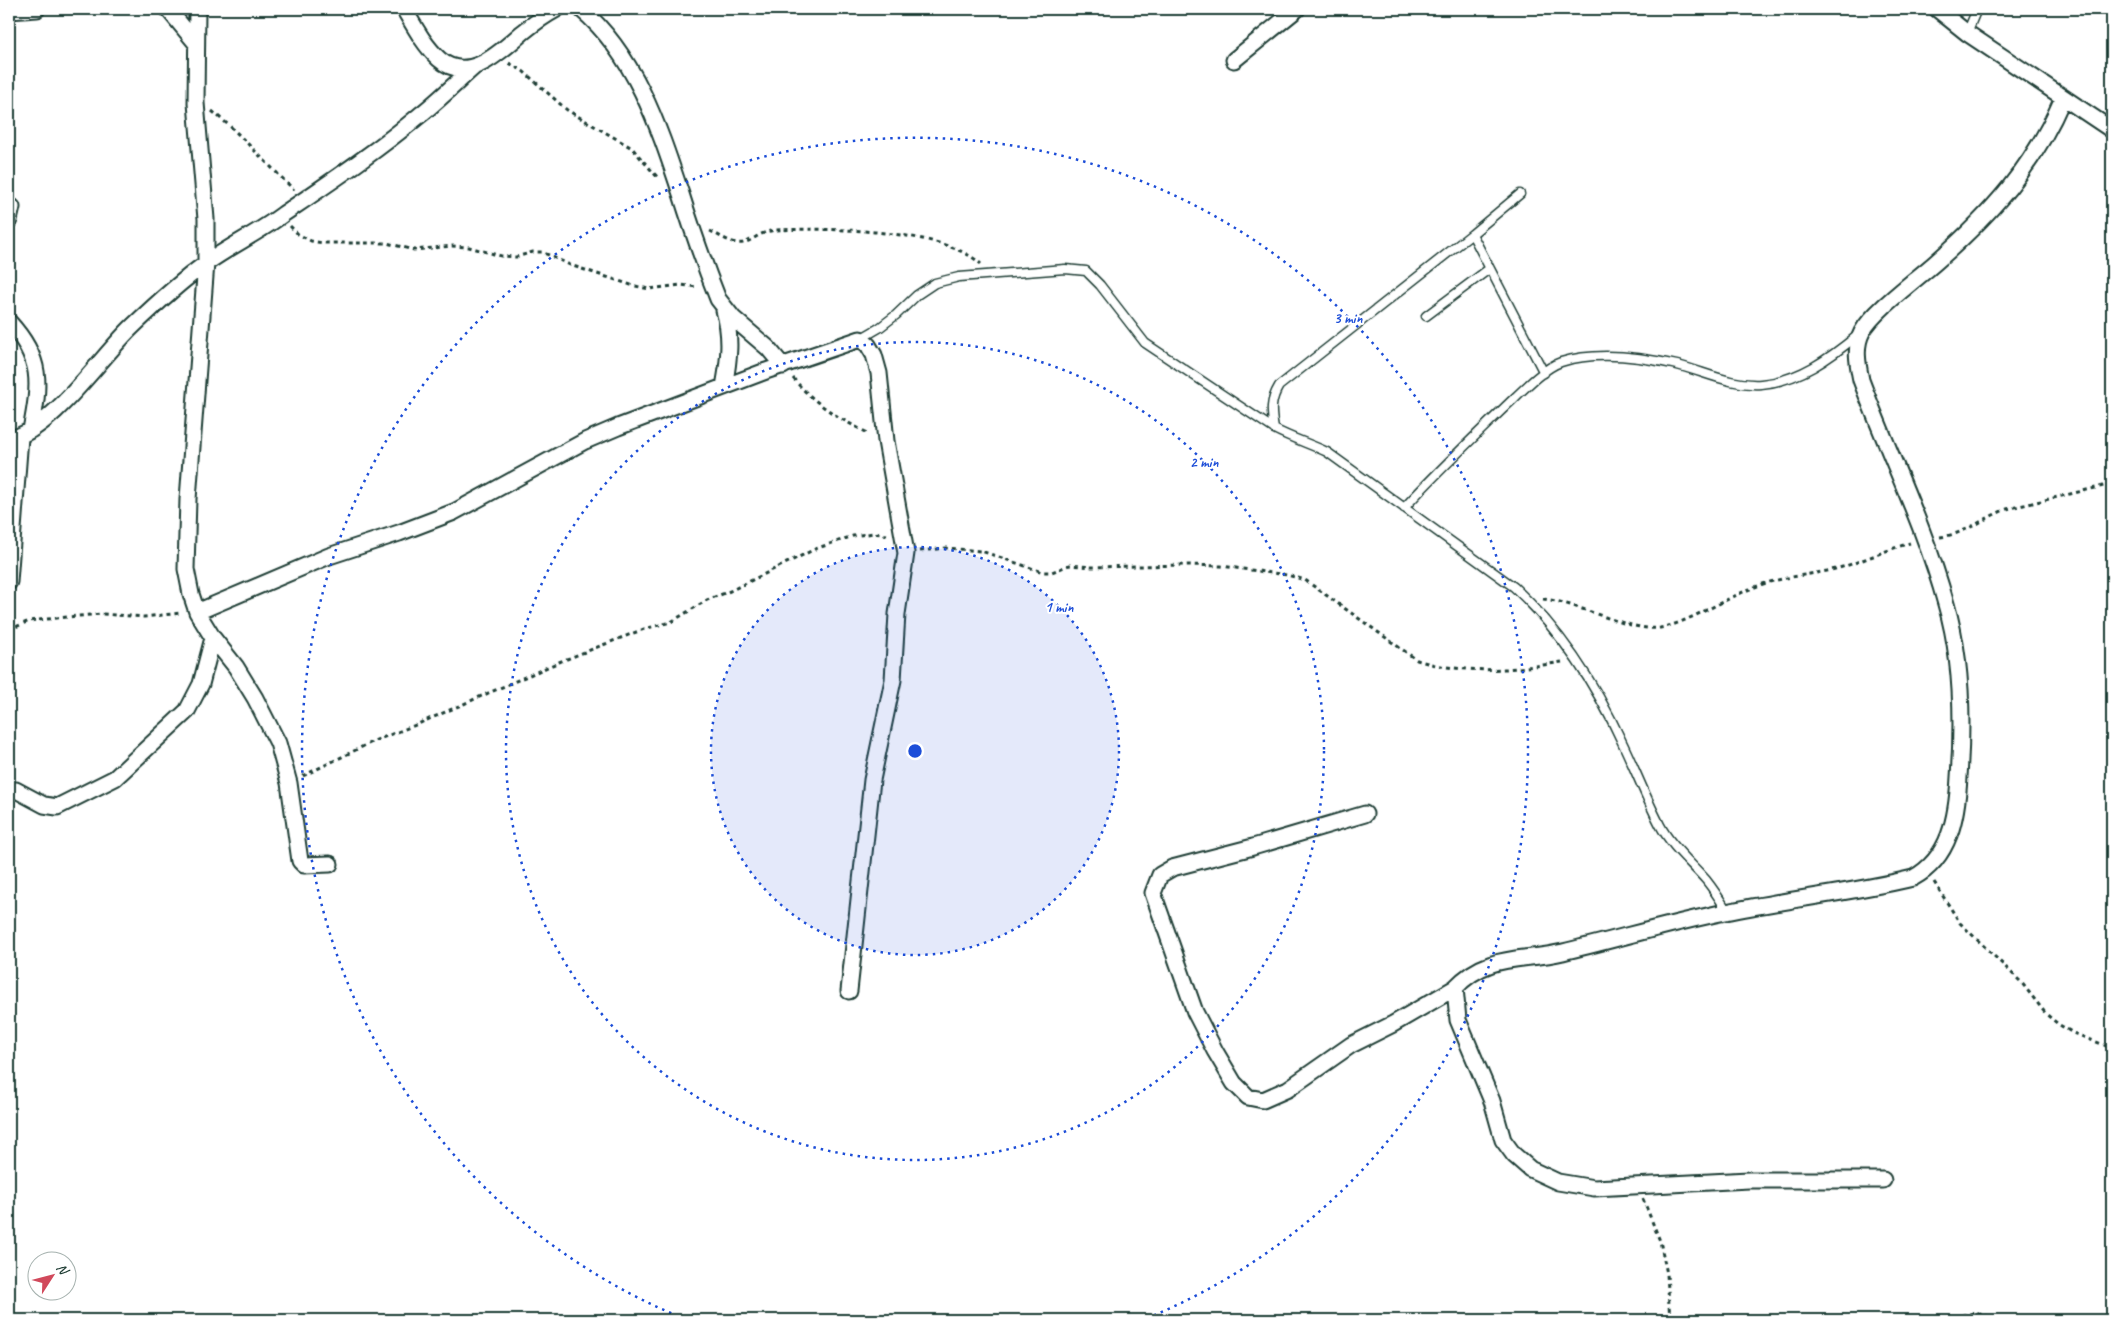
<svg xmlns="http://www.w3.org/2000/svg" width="2121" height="1329" font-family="Caveat,sans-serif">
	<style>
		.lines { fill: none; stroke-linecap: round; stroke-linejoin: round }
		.service-casing { stroke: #1f3d34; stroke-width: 11 }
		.minor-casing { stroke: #1f3d34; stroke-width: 19 }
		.path { stroke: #1f3d34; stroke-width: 3; stroke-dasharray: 4 4; stroke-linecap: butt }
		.service { stroke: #fff; stroke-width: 8 }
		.minor { stroke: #fff; stroke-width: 15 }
		.ring { fill: none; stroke: #1d4ed8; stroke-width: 2.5; stroke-dasharray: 2.5 5 }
		.centre { fill: #1d4ed8; stroke: #fff; stroke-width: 2.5 }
		.ring-label { font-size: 15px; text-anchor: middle; font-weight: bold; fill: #1d4ed8; stroke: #fff; stroke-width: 4; stroke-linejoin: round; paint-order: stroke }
	</style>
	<rect width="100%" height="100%" fill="#fff"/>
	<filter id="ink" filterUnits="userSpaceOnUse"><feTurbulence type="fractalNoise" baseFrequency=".02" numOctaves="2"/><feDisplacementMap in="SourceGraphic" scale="10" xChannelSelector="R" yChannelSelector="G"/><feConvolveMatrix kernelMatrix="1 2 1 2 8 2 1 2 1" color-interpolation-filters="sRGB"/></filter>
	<g filter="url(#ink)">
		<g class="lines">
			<defs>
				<path id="service" d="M1967,33L1977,9
					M1472,234L1544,373
					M1426,316L1489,269
					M860,339L879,328L896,315L917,295L935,283L959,277L1065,269L1086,271L1100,285L1145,343L1274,429C1291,438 1310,444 1327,452L1514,587C1560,630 1596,685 1622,742C1635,769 1646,798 1660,825C1671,846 1690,862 1706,880C1714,890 1721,901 1727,911
					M1274,429C1271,411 1270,401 1279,386L1472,234L1520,194
					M1404,508C1436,473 1471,440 1505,407C1519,394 1543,368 1561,362C1596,351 1642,357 1677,365C1705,372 1732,386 1761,384C1799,381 1830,358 1858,335"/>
				<path id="minor" d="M168,9L196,43
					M197,9L196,103L206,219V263L188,499L186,569L191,594L197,612L213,638L236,667L255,698L278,743L289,783L300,861L304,865L330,864
					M404,9C414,26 424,45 439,59C468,85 501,51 522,33C533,24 544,16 557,9
					M581,9C636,56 659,128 681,194C692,229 704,264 718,299L733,318L768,348L783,366
					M1937,9L1967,33L2112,130
					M9,11L37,9
					M1234,60L1297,9
					M9,220L12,207
					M9,322C43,359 40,383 31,430
					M724,387C729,360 732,337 724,310
					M9,439C52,431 101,356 133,326C156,304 180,282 205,264C230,246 258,233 282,215C329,183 377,151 420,115C439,100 456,83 474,67
					M9,582L20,437
					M197,612L329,556L399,533L454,512L585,441L618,427L766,371L860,339L868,345L874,355L879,373L886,441L906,553L897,614L893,680L872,780L849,991
					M9,791L16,790L44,805L57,807L115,778L187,711L201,684L213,638
					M1365,814L1253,847L1172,868L1160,875L1153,893L1195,1012L1215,1051L1234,1083L1248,1097L1263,1100L1288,1089L1351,1045L1393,1024L1455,988
					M1883,1180H1749L1594,1188L1558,1182L1530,1169L1514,1155L1503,1140L1492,1101L1458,1020L1455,988C1488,953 1520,962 1563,952C1618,939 1670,923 1726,912C1788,899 1851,893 1913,878C1950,858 1957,817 1959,777C1963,721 1962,658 1946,604C1925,527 1889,455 1861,380C1858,365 1854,347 1862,332C1873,311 1917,279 1936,262C1992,213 2034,166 2063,98"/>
			</defs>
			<use href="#service" class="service-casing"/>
			<use href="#minor" class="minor-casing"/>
			<path class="path" d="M509,63L523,71L567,110L632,148L659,179
				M212,111L232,128L294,190
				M290,226L298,234L311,241L323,243H387L414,250L452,246L469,247L501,256L516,257L533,252H542L570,265L631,285L649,289L681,285L698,287
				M710,231C719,235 732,245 743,243C754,240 760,232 775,230C828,228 941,228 981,264
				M793,378C813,403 841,420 870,434
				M1940,537C1966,534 1983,518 2007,509L2112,484
				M920,551L947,548L981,551L1043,572H1052L1069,565L1092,567L1187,565L1221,566L1287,575L1305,580L1417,660C1463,675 1515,670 1562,662
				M1543,599C1577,602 1629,632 1660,628C1685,624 1725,599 1750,589C1775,578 1801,576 1827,571C1855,565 1882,551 1910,543
				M9,630L29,621L67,617L102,614L144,617L181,613
				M303,776L374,741L418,724L559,662L644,629L671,622L707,600L730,591L815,549L853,536L874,533L887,535
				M1934,882L1960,923L2021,982L2046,1014L2058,1024L2073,1033L2112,1048
				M1643,1199L1660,1241L1667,1274L1670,1320
				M1955,1320C1968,1309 1983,1314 1997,1320
				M2070,1320L2112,1316"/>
			<use href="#service" class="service"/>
			<use href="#minor" class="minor"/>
		</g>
	</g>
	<circle cx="915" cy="751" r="204" fill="#1d4ed8" fill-opacity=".12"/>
	<g class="ring">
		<circle cx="915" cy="751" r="204"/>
		<circle cx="915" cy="751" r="409"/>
		<path d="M685 1319A613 613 0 1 1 1145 1319"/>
	</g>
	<circle cx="915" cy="751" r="8" class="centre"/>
	<g class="ring-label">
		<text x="1348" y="323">3 min</text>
		<text x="1204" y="467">2 min</text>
		<text x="1059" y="612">1 min</text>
	</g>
	<rect width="2121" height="1329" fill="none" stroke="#fff" stroke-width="30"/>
	<rect x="15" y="15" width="2091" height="1299" fill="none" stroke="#1f3d34" stroke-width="2" filter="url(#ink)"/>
	<g transform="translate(52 1276) rotate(54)"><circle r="24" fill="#ffffff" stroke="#a5b1ae"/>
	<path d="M0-4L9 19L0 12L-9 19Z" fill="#d1495b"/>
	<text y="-8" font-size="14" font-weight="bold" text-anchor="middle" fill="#1f3d34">N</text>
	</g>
</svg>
